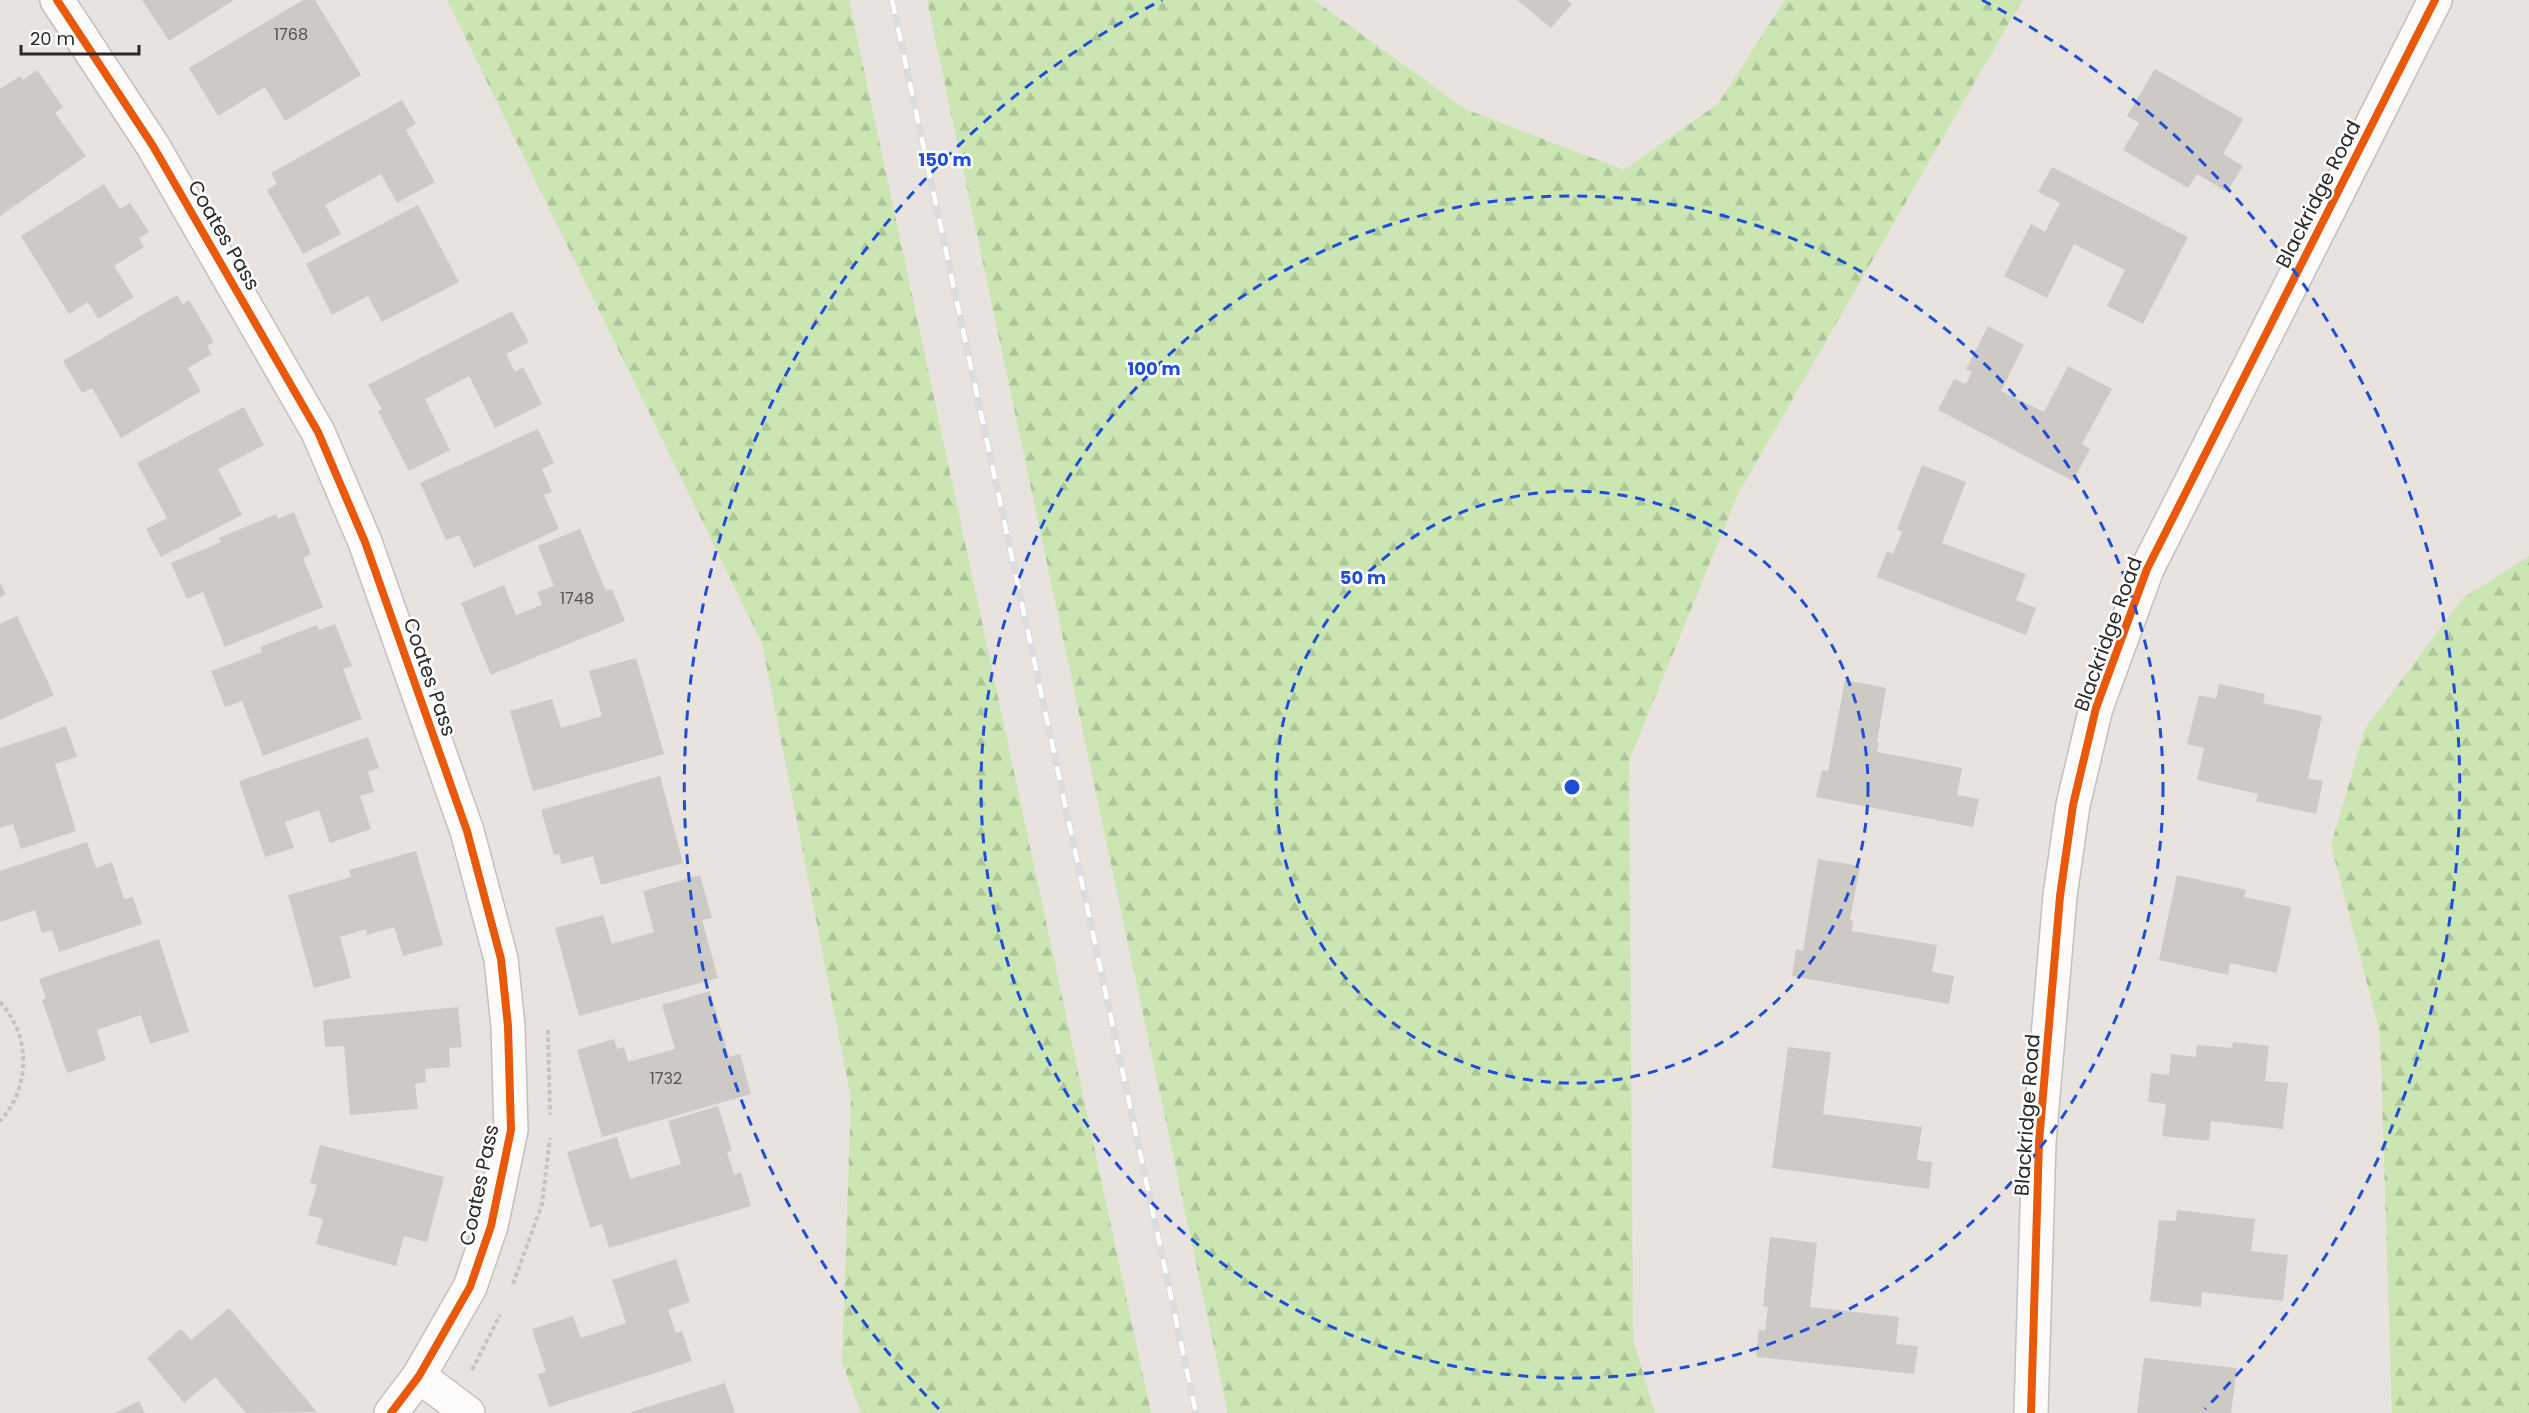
<svg xmlns="http://www.w3.org/2000/svg" width="2529" height="1413" font-family="Poppins,sans-serif">
	<style>
		.forest { fill: url(#forest-firs) }
		.building { fill: #cdc9c5 }
		.lines { fill: none; stroke-linecap: round; stroke-linejoin: round }
		.street-casing { stroke: #c1bfc0; stroke-width: 36 }
		.path { stroke: #c4c4c3; stroke-width: 4; stroke-dasharray: 4.5 3; stroke-linecap: butt }
		.street { stroke: #fcfbfa; stroke-width: 33 }
		.rail-casing { stroke: #dcdcde; stroke-width: 7 }
		.rail { stroke: #fff; stroke-width: 4.5; stroke-dasharray: 14; stroke-linecap: butt }
		.cycleway-casing { stroke: #fff; stroke-width: 11 }
		.cycleway { stroke: #e8590c; stroke-width: 8 }
		.ring { fill: none; stroke: #1d4ed8; stroke-width: 3; stroke-dasharray: 10 8 }
		.labels { text-anchor: middle; dominant-baseline: central; stroke-width: 5; stroke-linejoin: round; paint-order: stroke }
		.number-label { font-size: 16px; fill: #545352 }
		.street-label { font-size: 20px; fill: #292929; stroke: #fff }
		.centre { fill: #1d4ed8; stroke: #fff; stroke-width: 3 }
		.ring-label { font-size: 18px; text-anchor: middle; font-weight: bold; fill: #1d4ed8; stroke: #fff; stroke-width: 5; stroke-linejoin: round; paint-order: stroke }
	</style>
	<defs>
		<pattern id="forest-firs" width="22" height="20" patternUnits="userSpaceOnUse" patternTransform="scale(1.5)"><rect width="22" height="20" fill="#cbe6b3"/><path d="M5 1l3.5 6h-7zM16 11l3.5 6h-7z" fill="#aec59a"/></pattern>
	</defs>
	<rect width="100%" height="100%" fill="#e8e3de"/>
	<path class="forest" d="M447,0H849L1151,1413H861L842,1362L851,1098L762,643Z
		M927,0H1314L1465,109L1624,170L1718,104L1785,0H2022L1738,494L1629,761L1633,1340L1655,1413H1228Z
		M2529,556V1413H2392L2380,1033L2331,845L2365,729L2463,598Z"/>
	<path class="building" d="M142,0H234L169,41Z
		M303,0H315L361,75L285,121L265,87L218,116L189,68Z
		M1517,0H1567L1572,4L1551,28Z
		M2155,69L2243,119L2223,154L2243,166L2227,192L2197,174L2188,188L2123,150L2139,123L2127,116Z
		M37,70L63,107L55,113L86,156L0,216V89L20,76L23,80Z
		M402,100L416,124L406,130L435,182L397,203L381,174L325,205L341,234L303,254L267,190L277,184L271,173Z
		M2052,167L2188,237L2143,324L2107,306L2125,270L2074,244L2047,298L2004,276L2031,224L2045,232L2060,203L2038,192Z
		M104,184L120,209L130,203L149,232L139,238L144,247L114,266L134,297L98,319L88,302L69,314L21,236Z
		M418,205L459,282L382,322L368,296L332,315L306,264Z
		M177,295L183,304L189,300L214,342L207,346L212,354L188,368L201,391L121,438L92,388L82,393L63,361Z
		M512,311L529,342L506,354L515,372L523,367L542,404L495,428L469,376L425,399L450,450L409,471L378,411L382,409L368,385Z
		M1988,326L2024,345L2001,391L2044,412L2068,366L2112,389L2082,444L2090,449L2073,481L1938,410L1954,379L1966,384L1972,372L1966,369Z
		M244,407L264,445L218,469L242,515L161,557L146,529L167,518L137,463Z
		M538,429L554,463L542,469L552,492L544,495L559,529L474,568L459,535L446,540L420,483Z
		M1922,465L1966,482L1942,543L2026,574L2016,600L2036,608L2026,635L1877,577L1887,551L1893,554L1902,532L1897,529Z
		M294,512L311,554L303,558L323,607L225,647L203,592L187,599L171,563L221,542L219,538L276,514L278,519Z
		M580,529L606,591L612,589L625,621L491,675L461,603L504,585L516,615L542,605L537,592L554,586L538,546Z
		M0,583L6,594L0,598Z
		M17,616L54,695L0,720V624Z
		M335,624L352,666L343,669L362,719L263,756L242,701L225,707L211,671L262,652L260,647L317,625L319,630Z
		M636,658L664,754L533,791L510,711L552,699L561,728L602,716L589,671Z
		M1845,680L1886,688L1877,742H1879L1877,752L1962,768L1957,795L1979,799L1973,827L1816,797L1822,770L1828,771Z
		M2219,684L2265,694L2263,703L2322,716L2308,778L2323,781L2316,814L2256,801L2258,794L2197,780L2204,748L2187,744L2199,695L2216,699Z
		M66,726L77,757L55,764L76,831L21,849L13,824L0,828V748Z
		M368,737L379,768L368,772L374,792L360,796L371,829L330,843L319,810L285,822L294,848L265,857L239,781Z
		M660,776L683,863L601,885L593,856L562,864L559,854L554,855L541,810Z
		M87,842L96,868L112,862L124,899L133,897L142,924L59,952L52,930L42,933L35,910L0,922V871Z
		M416,851L443,945L403,956L394,927L367,935L366,929L340,937L351,978L314,988L288,895L351,877L349,870Z
		M1818,859L1860,866L1850,920L1853,921L1852,931L1937,945L1932,972L1954,976L1949,1004L1792,976L1796,949L1803,951Z
		M700,875L712,918L702,920L718,978L579,1016L555,928L603,915L612,944L654,932L643,891Z
		M2177,875L2246,890L2244,897L2291,907L2277,973L2230,963L2228,975L2159,960Z
		M159,939L189,1032L150,1044L141,1015L97,1030L106,1060L67,1073L42,1000L46,998L39,979Z
		M710,991L729,1057L740,1054L751,1094L602,1137L577,1050L614,1039L617,1049L624,1047L628,1062L675,1049L662,1005Z
		M458,1007L462,1047L449,1048L450,1067L425,1069L426,1082L415,1084L418,1109L350,1115L344,1046L325,1047L323,1020Z
		M2233,1042L2269,1046L2265,1081L2288,1083L2283,1129L2211,1121L2209,1141L2162,1136L2166,1104L2148,1102L2151,1073L2169,1075L2171,1054L2196,1057L2197,1045L2232,1048Z
		M1788,1047L1831,1052L1823,1114L1922,1127L1917,1160L1932,1162L1929,1189L1772,1168Z
		M718,1106L732,1151L727,1152L734,1175L741,1172L751,1206L609,1248L602,1224L590,1228L567,1152L617,1137L630,1179L681,1164L668,1121Z
		M320,1145L444,1177L427,1242L404,1236L396,1266L316,1244L323,1219L308,1215L317,1185L310,1183Z
		M2177,1210L2255,1219L2251,1251L2288,1255L2283,1301L2202,1292L2201,1307L2150,1301L2159,1220L2176,1221Z
		M1770,1237L1817,1243L1810,1307L1899,1317L1896,1344L1918,1346L1914,1374L1756,1357L1759,1329L1765,1331L1768,1307L1763,1306Z
		M676,1259L690,1302L668,1310L676,1333L682,1331L692,1361L549,1407L538,1374L546,1372L532,1329L573,1316L581,1338L626,1323L612,1280Z
		M229,1308L317,1412L246,1413L215,1377L184,1403L147,1358L181,1329L191,1340Z
		M2144,1358L2237,1368L2231,1413H2137Z
		M725,1383L735,1413H632L631,1412Z
		M139,1401L145,1413H115Z"/>
	<g class="lines">
		<defs>
			<path id="street" d="M57,0L153,146L318,432L365,542L467,831L501,959L508,1026L511,1130L491,1226L470,1287L419,1376L391,1413
				M419,1376L468,1413
				M2031,1413L2039,1142L2060,896L2073,805L2096,708L2147,569L2435,0"/>
		</defs>
		<use href="#street" class="street-casing"/>
		<path class="path" d="M0,1002C31,1035 31,1088 0,1121
			M548,1030L550,1115
			M513,1284L542,1204L550,1138
			M472,1370L500,1315"/>
		<use href="#street" class="street"/>
		<defs>
			<path id="rail" d="M892,0L1196,1413"/>
		</defs>
		<use href="#rail" class="rail-casing"/>
		<use href="#rail" class="rail"/>
		<defs>
			<path id="cycleway" d="M57,0L153,146L318,432L365,542L467,831L501,959L508,1026L511,1130L491,1226L470,1287L419,1376L391,1413
				M2031,1413L2039,1142L2060,896L2073,805L2096,708L2147,569L2435,0"/>
		</defs>
		<use href="#cycleway" class="cycleway-casing"/>
		<use href="#cycleway" class="cycleway"/>
	</g>
	<g class="ring">
		<circle cx="1572" cy="787" r="296"/>
		<circle cx="1572" cy="787" r="591"/>
		<path d="M939 1409A887 887 0 0 1 1162 0M1982 0A887 887 0 0 1 2205 1409"/>
	</g>
	<g class="labels">
		<g class="number-label">
			<text x="291" y="34">1768</text>
			<text x="577" y="598">1748</text>
			<text x="666" y="1078">1732</text>
		</g>
		<g class="street-label">
			<text transform="translate(2318 194) rotate(-63)">Blackridge Road</text>
			<text transform="translate(224 235) rotate(60)">Coates Pass</text>
			<text transform="translate(2108 634) rotate(-70)">Blackridge Road</text>
			<text transform="translate(430 677) rotate(71)">Coates Pass</text>
			<text transform="translate(2027 1115) rotate(-86)">Blackridge Road</text>
			<text transform="translate(479 1185) rotate(-78)">Coates Pass</text>
		</g>
	</g>
	<circle cx="1572" cy="787" r="9" class="centre"/>
	<g class="ring-label">
		<text x="945" y="166">150 m</text>
		<text x="1154" y="375">100 m</text>
		<text x="1363" y="584">50 m</text>
	</g>
	<path d="M21 45v9h118v-9" fill="none" stroke="#292929" stroke-width="3"/>
	<text x="30" y="45" font-size="18" fill="#292929" stroke="#ffffff" stroke-width="4.5" paint-order="stroke">20 m</text>
</svg>
